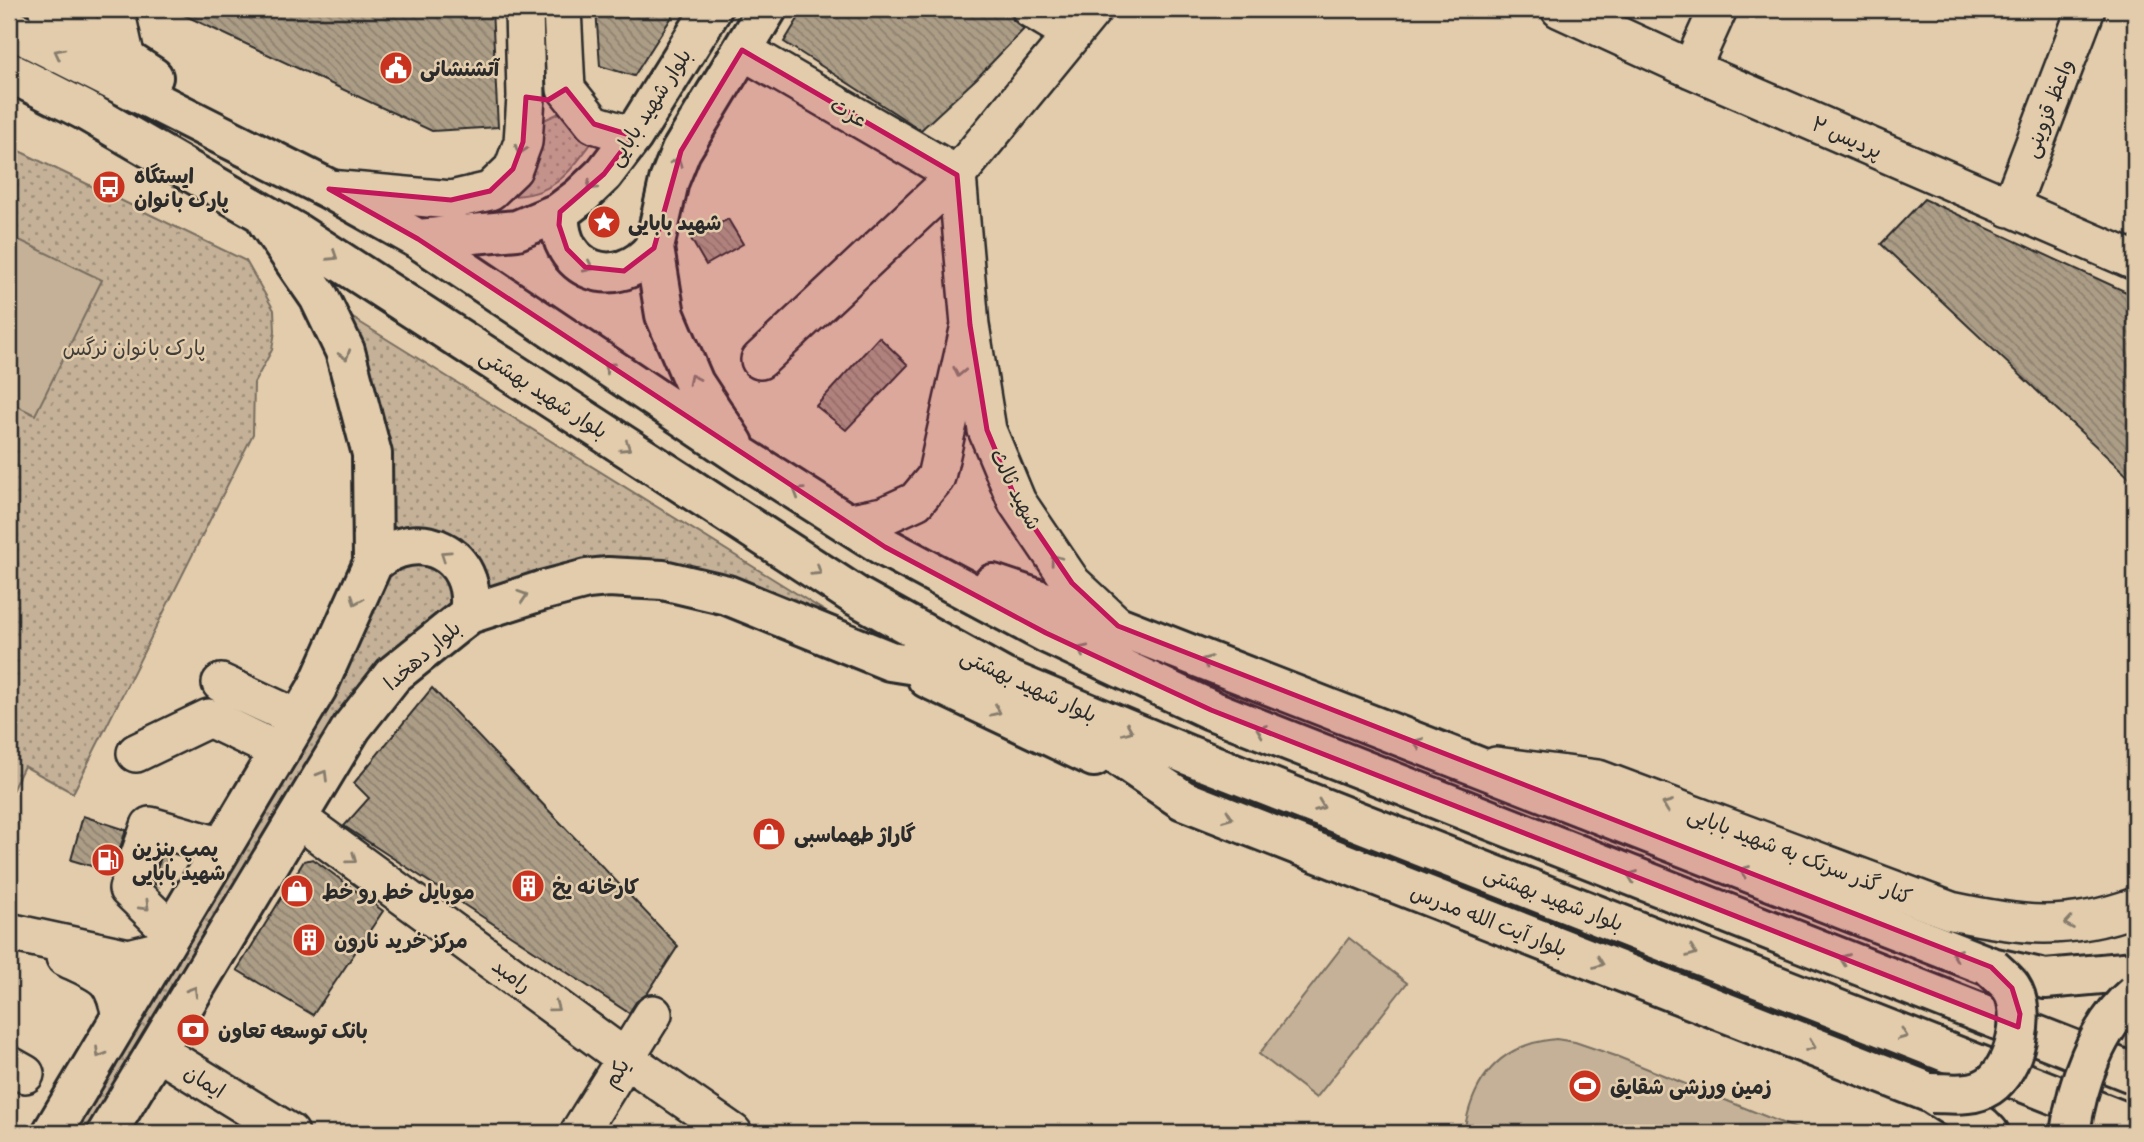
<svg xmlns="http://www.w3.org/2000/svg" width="2144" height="1142" font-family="Delius,'Playpen Sans Arabic',sans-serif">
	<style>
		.green { fill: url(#green-dots); stroke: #786e61; stroke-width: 2 }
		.pitch { fill: #c4b197; stroke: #786e61; stroke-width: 2 }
		.building { fill: url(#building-back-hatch); stroke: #2b2b2b; stroke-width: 2 }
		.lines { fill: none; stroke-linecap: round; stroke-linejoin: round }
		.minor-casing { stroke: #2b2b2b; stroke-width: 42 }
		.major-casing { stroke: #2b2b2b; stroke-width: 44 }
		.minor { stroke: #e2ccac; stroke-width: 37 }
		.major { stroke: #e2ccac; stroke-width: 38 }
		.major-bridge-casing { stroke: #2b2b2b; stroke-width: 44; stroke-linecap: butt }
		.major-bridge { stroke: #e2ccac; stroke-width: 38 }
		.oneway { stroke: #867c6c }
		.marked { fill: #c2185b; fill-opacity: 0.2; stroke: #c2185b; stroke-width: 5; stroke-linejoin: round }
		.labels { text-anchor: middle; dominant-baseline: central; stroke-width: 5; stroke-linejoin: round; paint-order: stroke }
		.poi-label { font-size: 21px; font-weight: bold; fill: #2b2b2b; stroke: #e2ccac; text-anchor: start }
		.street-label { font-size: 21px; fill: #2b2b2b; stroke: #e2ccac }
		.park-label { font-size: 21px; fill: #423f3b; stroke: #e2ccac }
	</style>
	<defs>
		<pattern id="green-dots" width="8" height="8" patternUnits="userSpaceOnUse" patternTransform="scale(1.75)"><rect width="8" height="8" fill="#c4b197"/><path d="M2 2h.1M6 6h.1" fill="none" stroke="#9f907b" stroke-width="1.8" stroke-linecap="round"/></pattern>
		<pattern id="building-back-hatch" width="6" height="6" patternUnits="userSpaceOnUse" patternTransform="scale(1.75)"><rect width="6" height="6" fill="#ac9d86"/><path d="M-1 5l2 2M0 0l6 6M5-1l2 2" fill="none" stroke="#8c806e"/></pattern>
	</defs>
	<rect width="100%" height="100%" fill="#e2ccac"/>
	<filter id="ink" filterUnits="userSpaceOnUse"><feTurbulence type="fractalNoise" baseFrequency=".0143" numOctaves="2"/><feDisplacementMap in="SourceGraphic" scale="14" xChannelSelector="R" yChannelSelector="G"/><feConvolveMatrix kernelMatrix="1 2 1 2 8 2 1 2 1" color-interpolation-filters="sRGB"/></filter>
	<g filter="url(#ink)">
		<path class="green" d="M564,111L596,137C570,171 555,197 507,196C533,169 539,157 544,120Z
			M9,146L246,261L274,310L275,331L272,350L254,383L253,434L73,793L24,766L9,797Z
			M319,297L831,615L890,661L727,595L541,591L393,675L107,1133H54L360,590L372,454Z"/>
		<path class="pitch" d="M9,235L102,280L35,415L9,402Z
			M1349,938L1407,983L1316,1098L1259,1054Z
			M1556,1039L1575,1042L1616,1056L1807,1133H1464C1472,1079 1500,1044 1556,1039Z"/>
		<path class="building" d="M171,9H492L498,127L432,131Z
			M596,9H677L634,76L600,66Z
			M804,9H1010L1013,20L1024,29L977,78L921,130L784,42Z
			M1924,199L2135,296V483L1881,244Z
			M728,219L743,244L706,265L691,239Z
			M879,337L908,365L846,430L816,406Z
			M432,688L678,946L647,994L636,1002L629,1013L344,826L369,798L354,783Z
			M83,816L126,830L112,872L71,860Z
			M163,852L169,853L159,886L152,883Z
			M313,859L383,911L313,1015L237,970L304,861Z"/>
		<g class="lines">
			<defs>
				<path id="minor" d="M115,9L126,59
					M562,9L566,89L594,124L633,136
					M1031,9L1071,33
					M1560,9L1691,69L2135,261
					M742,50L957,175L760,360
					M1691,69L1718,9
					M329,189L451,200L490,191L513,169L523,142L526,97L524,9
					M2010,208L2086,9
					M970,325L957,175L1093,9
					M847,523L883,516L916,501L936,477L970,325L987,430L1017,502L1072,583L1118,626
					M221,683L299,719
					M136,753L209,718L280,752
					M1496,766L1598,779L1951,911C2021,926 2066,932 2135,907
					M297,818L625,1058L733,1133
					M9,932L129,958L161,950
					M172,932L128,889L150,826L222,847
					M65,957C102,975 113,974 121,1017
					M157,1051L290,1133
					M9,1065L25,1074
					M579,1133L653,1014"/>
				<path id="major" d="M48,9L153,77
					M9,28L329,189L418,239L743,457L885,547L1046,633L1211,710L2135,1074
					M9,72L84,110L295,232L856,596L1004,678L1188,755L2135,1126
					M560,212C556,271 617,294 654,248
					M418,239L517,230L560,212L581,196L604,174L633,136L712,9
					M734,444L694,383L665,315L654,248L669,181L681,151L767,9
					M373,563C418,524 479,553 469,614
					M993,584L1118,626L1991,967L2045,979L2135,971
					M927,678L1094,757
					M1071,724L1183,800L1931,1093L1982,1126L1989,1133
					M52,1133L317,688L373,563L372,454L345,351L319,297L268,223
					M107,1133L352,727L393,675L469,614L541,591L587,579L608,577L663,580L727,595L890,661L980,675"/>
			</defs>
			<use href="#minor" class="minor-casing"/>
			<use href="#major" class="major-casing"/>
			<use href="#minor" class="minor"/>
			<use href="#major" class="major"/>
			<defs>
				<path id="major-bridge" d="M1931,1093C1950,1093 1972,1097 1989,1086C2015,1069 2028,1012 2011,987C2006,980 1998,974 1991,967
					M2070,1133C2077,1084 2096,1027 2135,994"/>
			</defs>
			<use href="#major-bridge" class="major-bridge-casing"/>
			<use href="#major-bridge" class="major-bridge"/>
		</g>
		<defs><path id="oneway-chevron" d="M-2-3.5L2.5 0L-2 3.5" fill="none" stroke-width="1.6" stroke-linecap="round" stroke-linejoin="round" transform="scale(1.75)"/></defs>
		<g class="oneway">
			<use href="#oneway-chevron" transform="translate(59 53) rotate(-153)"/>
			<use href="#oneway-chevron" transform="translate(520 150) rotate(108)"/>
			<use href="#oneway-chevron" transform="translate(677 162) rotate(-68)"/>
			<use href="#oneway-chevron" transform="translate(591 186) rotate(136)"/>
			<use href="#oneway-chevron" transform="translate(333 256) rotate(33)"/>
			<use href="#oneway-chevron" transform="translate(589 267) rotate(25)"/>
			<use href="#oneway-chevron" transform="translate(345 355) rotate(72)"/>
			<use href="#oneway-chevron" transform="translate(608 367) rotate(-146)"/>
			<use href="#oneway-chevron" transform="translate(959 372) rotate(102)"/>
			<use href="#oneway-chevron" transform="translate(693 379) rotate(-116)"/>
			<use href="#oneway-chevron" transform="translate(626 447) rotate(33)"/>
			<use href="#oneway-chevron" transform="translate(798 492) rotate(-148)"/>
			<use href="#oneway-chevron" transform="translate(445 555) rotate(-146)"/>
			<use href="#oneway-chevron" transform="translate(1055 559) rotate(-126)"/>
			<use href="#oneway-chevron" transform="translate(817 571) rotate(33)"/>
			<use href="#oneway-chevron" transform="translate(523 596) rotate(-18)"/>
			<use href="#oneway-chevron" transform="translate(356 600) rotate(113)"/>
			<use href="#oneway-chevron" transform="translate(1082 650) rotate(-155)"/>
			<use href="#oneway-chevron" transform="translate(1206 661) rotate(-159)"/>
			<use href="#oneway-chevron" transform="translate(996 711) rotate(25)"/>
			<use href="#oneway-chevron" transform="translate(1128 730) rotate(23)"/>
			<use href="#oneway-chevron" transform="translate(1261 730) rotate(-159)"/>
			<use href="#oneway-chevron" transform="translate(1418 743) rotate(-159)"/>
			<use href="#oneway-chevron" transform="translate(323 775) rotate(-59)"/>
			<use href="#oneway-chevron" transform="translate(1667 805) rotate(-159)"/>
			<use href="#oneway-chevron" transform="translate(1320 806) rotate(21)"/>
			<use href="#oneway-chevron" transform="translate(1228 817) rotate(21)"/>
			<use href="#oneway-chevron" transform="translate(352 859) rotate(36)"/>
			<use href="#oneway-chevron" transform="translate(1744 871) rotate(-159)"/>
			<use href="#oneway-chevron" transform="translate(1632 876) rotate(-159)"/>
			<use href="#oneway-chevron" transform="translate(145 906) rotate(45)"/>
			<use href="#oneway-chevron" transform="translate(2069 923) rotate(171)"/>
			<use href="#oneway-chevron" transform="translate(1692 952) rotate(21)"/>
			<use href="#oneway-chevron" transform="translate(1956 954) rotate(-159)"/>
			<use href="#oneway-chevron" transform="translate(1844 959) rotate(-159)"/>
			<use href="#oneway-chevron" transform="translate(1599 963) rotate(21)"/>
			<use href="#oneway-chevron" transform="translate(193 991) rotate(-59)"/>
			<use href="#oneway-chevron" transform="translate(555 1007) rotate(36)"/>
			<use href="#oneway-chevron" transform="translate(1903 1035) rotate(21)"/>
			<use href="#oneway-chevron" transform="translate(1811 1046) rotate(21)"/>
			<use href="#oneway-chevron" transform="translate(100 1053) rotate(121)"/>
		</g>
	</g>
	<path class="marked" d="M742,50L957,175L970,325L987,430L1017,502L1072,583L1118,626L1991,967L2012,988L2020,1014L2018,1027L1211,710L1046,633L885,547L418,239L329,189L451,200L490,191L513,169L523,142L526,97L548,100L566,89L594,124L633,136L604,174L560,212L559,225L567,249L585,267L624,271L654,248L681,151Z"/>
	<defs>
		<symbol id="civic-disc" viewBox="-11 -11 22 22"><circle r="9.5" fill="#c8321e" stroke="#e2ccac"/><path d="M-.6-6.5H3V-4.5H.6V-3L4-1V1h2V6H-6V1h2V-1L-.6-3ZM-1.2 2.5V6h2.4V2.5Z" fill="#fff"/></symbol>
		<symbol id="bus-disc" viewBox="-11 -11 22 22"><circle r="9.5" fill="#c8321e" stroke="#e2ccac"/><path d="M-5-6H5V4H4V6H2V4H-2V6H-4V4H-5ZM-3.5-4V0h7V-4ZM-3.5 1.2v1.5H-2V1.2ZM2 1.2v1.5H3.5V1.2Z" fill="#fff"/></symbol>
		<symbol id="sight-disc" viewBox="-11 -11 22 22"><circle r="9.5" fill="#c8321e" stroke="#e2ccac"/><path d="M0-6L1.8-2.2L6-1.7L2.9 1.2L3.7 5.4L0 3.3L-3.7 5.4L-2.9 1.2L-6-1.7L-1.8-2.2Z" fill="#fff"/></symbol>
		<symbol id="shop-disc" viewBox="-11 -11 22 22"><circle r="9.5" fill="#c8321e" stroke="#e2ccac"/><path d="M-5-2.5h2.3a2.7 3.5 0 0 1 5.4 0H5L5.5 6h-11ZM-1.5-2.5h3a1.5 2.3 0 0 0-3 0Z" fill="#fff"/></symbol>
		<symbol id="fuel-disc" viewBox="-11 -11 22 22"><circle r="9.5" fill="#c8321e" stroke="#e2ccac"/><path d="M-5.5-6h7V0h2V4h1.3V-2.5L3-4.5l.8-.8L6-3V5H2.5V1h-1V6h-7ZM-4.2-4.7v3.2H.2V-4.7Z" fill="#fff"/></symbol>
		<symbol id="building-disc" viewBox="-11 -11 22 22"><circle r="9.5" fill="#c8321e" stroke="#e2ccac"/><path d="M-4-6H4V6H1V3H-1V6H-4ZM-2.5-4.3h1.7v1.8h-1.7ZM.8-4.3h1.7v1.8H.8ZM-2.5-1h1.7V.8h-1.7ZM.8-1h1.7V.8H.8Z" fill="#fff"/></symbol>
		<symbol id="bank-disc" viewBox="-11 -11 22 22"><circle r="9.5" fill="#c8321e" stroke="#e2ccac"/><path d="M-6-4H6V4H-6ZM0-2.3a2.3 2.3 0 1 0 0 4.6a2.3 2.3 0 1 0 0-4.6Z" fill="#fff"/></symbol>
		<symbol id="stadium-disc" viewBox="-11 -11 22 22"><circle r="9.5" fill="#c8321e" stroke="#e2ccac"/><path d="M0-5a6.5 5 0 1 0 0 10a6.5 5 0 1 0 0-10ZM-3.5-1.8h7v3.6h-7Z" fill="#fff"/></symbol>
	</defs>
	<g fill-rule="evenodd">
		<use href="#civic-disc" x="377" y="49" width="38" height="38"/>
		<use href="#bus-disc" x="90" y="168" width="38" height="38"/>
		<use href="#sight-disc" x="585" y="203" width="38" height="38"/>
		<use href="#shop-disc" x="750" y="815" width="38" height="38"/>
		<use href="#fuel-disc" x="89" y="841" width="38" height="38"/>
		<use href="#building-disc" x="509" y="867" width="38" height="38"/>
		<use href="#shop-disc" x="278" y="872" width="38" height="38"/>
		<use href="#building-disc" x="290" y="921" width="38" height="38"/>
		<use href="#bank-disc" x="174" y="1011" width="38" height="38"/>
		<use href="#stadium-disc" x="1566" y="1067" width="38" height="38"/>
	</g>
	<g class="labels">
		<g class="poi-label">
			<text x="420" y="68">آتشنشانی</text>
			<text x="134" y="175">ایستگاه<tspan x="134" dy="24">پارک بانوان</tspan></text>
			<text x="628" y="222">شهید بابایی</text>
			<text x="794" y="834">گاراژ طهماسبی</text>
			<text x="132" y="848">پمپ بنزین<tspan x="132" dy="24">شهید بابایی</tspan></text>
			<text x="552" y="886">کارخانه یخ</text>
			<text x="322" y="891">موبایل خط رو خط</text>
			<text x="334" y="940">مرکز خرید نارون</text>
			<text x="218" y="1030">بانک توسعه تعاون</text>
			<text x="1610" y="1086">زمین ورزشی شقایق</text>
		</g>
		<g class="street-label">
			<text transform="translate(649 107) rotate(-57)">بلوار شهید بابایی</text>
			<text transform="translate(2048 108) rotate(-69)">واعظ قزوینی</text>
			<text transform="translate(849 112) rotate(30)">عزت</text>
			<text transform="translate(1847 137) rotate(24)">پردیس ۲</text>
			<text transform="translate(544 393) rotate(33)">بلوار شهید بهشتی</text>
			<text transform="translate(1016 489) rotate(63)">شهید ثالث</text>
			<text transform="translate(422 655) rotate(-41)">بلوار دهخدا</text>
			<text transform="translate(1029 685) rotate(25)">بلوار شهید بهشتی</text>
			<text transform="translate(1800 855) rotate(21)">کنار گذر سرتک به شهید بابایی</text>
			<text transform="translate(1554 898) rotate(21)">بلوار شهید بهشتی</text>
			<text transform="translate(1489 920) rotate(21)">بلوار آیت الله مدرس</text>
			<text transform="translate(512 975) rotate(36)">رامبد</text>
			<text transform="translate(616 1073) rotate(-58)">یکم</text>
			<text transform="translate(205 1081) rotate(32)">ایمان</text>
		</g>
		<g class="park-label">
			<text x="134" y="347">پارک بانوان نرگس</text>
		</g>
	</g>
	<rect width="2144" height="1142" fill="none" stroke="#e2ccac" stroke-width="35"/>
	<rect x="18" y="18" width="2109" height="1107" fill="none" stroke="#2b2b2b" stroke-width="2.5" filter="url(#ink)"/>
</svg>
